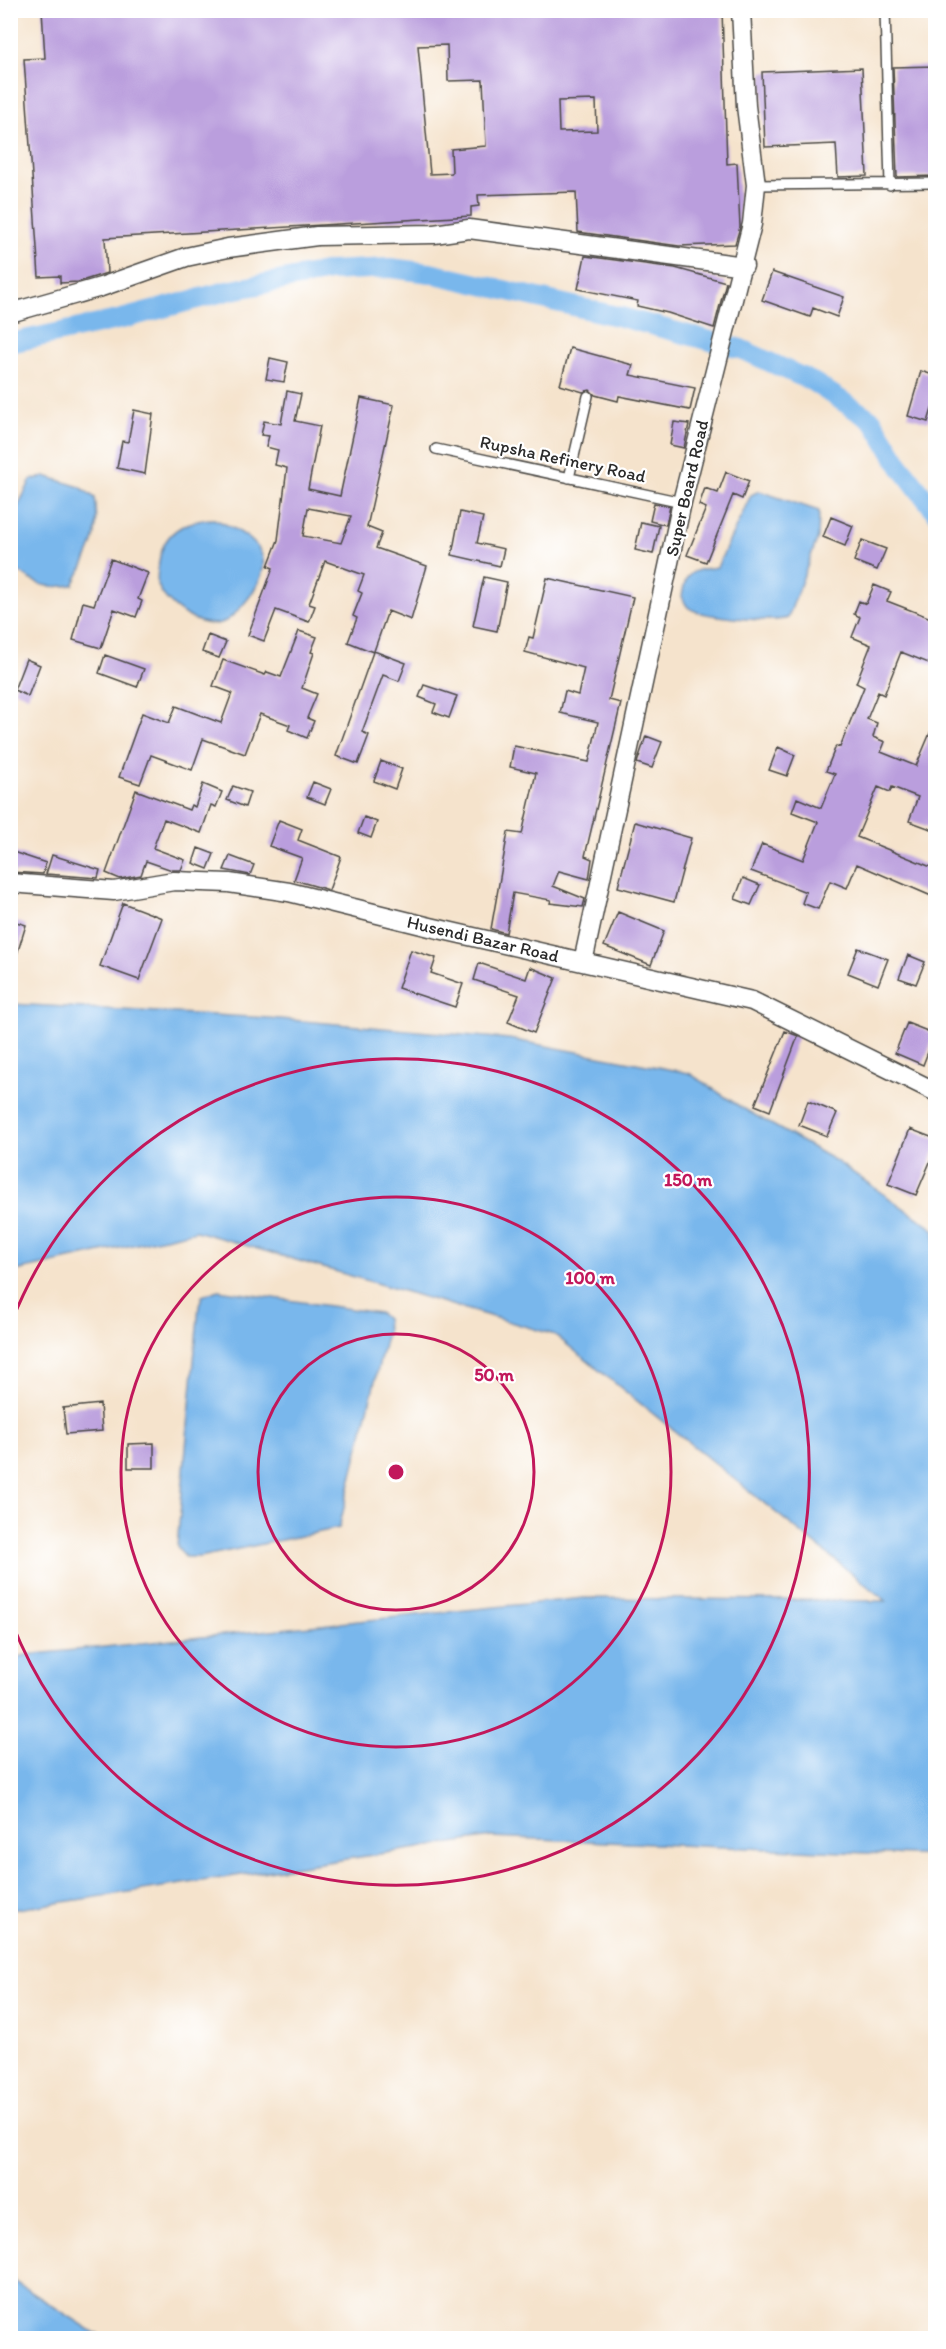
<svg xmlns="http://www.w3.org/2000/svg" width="946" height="2349" font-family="Itim,sans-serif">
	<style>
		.water { fill: #79b7ec; stroke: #52718c; stroke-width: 1.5 }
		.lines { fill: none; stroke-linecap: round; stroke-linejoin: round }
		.canal { stroke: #79b7ec; stroke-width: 20 }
		.building { fill: #ba9edd; fill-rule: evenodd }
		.lane-casing { stroke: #494743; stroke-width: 12 }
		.street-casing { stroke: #494743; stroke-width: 21 }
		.lane { stroke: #fff; stroke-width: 9 }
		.street { stroke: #fff; stroke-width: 18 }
		.ring { fill: none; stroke: #c2185b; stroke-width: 3 }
		.labels { text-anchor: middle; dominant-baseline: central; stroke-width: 4.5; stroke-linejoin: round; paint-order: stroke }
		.street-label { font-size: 18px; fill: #2b2b2b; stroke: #fff }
		.centre { fill: #c2185b; stroke: #fff; stroke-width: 3 }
		.ring-label { font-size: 18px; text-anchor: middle; font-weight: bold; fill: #c2185b; stroke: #fff; stroke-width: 4.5; stroke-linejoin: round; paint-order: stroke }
	</style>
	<rect width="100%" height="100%" fill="#fff"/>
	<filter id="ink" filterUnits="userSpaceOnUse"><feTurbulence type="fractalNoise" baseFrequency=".0167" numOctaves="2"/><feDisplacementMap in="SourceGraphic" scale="12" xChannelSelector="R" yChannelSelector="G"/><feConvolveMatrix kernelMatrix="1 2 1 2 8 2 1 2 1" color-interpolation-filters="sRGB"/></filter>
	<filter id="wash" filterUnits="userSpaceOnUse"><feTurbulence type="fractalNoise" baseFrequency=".008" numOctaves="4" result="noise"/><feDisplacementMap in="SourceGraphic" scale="24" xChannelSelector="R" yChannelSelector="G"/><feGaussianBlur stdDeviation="1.35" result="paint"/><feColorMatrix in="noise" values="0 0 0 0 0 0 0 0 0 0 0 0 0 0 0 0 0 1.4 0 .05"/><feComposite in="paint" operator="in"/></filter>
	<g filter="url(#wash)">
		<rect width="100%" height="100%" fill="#f5e3cc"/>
		<path class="water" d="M45,476L80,487L95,498C101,534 90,554 73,585C44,590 32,583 11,565V530L17,508L31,480Z
			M759,491L819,511L818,537L788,618C773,623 701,617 689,608C685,605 684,601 682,596C686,569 693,571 717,567L751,495Z
			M214,519C261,539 283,560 242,606C236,613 229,621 221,623C199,629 165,605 158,585C156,578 158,569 159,562C163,531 185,520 214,519Z
			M11,1004L268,1018L509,1039L689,1073L739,1106L836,1161L935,1230V1856L491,1837L11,1910V1659L26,1655L584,1598L886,1601L555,1335L196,1231L11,1272Z
			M218,1290L379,1313L386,1319L387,1332L339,1528L200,1557H185L177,1546L199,1306L202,1296Z
			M10,2279H11L103,2338H11Z"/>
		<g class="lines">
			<path class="canal" d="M10,343L122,319L227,291L330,271L390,268L430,273L621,317L741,349L813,382L873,421L901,467L936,512"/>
		</g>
		<g id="blocks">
			<path class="building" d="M42,10H722L727,164L737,163L740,227L735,244L679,246L578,232L576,192L478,195L479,206L471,207V216L105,238L107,273L78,282L60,283V276L39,277L24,59L45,58ZM447,45L448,81L483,80L486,146L451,149L452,173L430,174L418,46ZM596,100L597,131L559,132L558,101Z
				M936,66V176L897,177L893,67Z
				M862,68L867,176L838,177L836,144L765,147L762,72Z
				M585,256L675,268L726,282L714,328L668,313L637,306L638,301L578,289Z
				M772,272L844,297L837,317L813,308L810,317L762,300Z
				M570,348L633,365L630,375L695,388L690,410L619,396L618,401L595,395L590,390L583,392L560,385Z
				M270,358L288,362L284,382L266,379Z
				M921,371L936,376V396L928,422L908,416Z
				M287,391L301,394L295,421L320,426L308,489L340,496L361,398L394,405L367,527L382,533L376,548L427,566L411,620L388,611L374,651L406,663L399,681L383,675L362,732L369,735L358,764L336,756L373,652L348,642L357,618L353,616L362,593L358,591L364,575L325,561L309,604L315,606L309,622L276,610L264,641L248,635L273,568L268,566L278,540L287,468L275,465L278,450L266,447L269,436L261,435L264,421L281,424ZM308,508L351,516L341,543L303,536Z
				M134,410L153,414L145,474L117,468L122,441L128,442Z
				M674,422L689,424L684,448L670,445Z
				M726,472L749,481L742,499L733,495L706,562L687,555L706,508L699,505L705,488L718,493Z
				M654,503L670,506L666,525L650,521Z
				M460,512L483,517L477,543L504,549L500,566L452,555Z
				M831,517L853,526L845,546L823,537Z
				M641,522L659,526L653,554L635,550Z
				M862,540L886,549L877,570L854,561Z
				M111,559L148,573L138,599L142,601L136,617L114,609L101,648L73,640L83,602L94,605Z
				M484,577L507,582L497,631L473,626Z
				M547,578L633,597L609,700L621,703L585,856L592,859L589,879L559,871L553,886L585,899L583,907L550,903L551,900L513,893L506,933L491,929L508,832L522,834L536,773L510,767L514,746L589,762L598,722L560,713L565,691L578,695L584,668L525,652L529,637L533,638Z
				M874,585L891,592L887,601L936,620V666L901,652L884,695L878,692L867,719L877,723L873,737L885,742L881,752L916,766L936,719V831L909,821L918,797L892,787L890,792L878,787L857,837L936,869V898L857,864L847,888L830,881L818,909L802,903L806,892L751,871L762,844L803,860L818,822L792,812L797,798L821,808L835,774L826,771L836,746L840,747L864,687L856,683L871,645L852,637L860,617L854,614L859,601L866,604Z
				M299,631L317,637L311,652L314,653L302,688L317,694L307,718L314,721L307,738L288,730L290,725L260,714L245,754L203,739L192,770L151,755L140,784L119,777L142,713L169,723L176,706L221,723L232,693L213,686L223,660L265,675L267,672L281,677Z
				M208,635L226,642L219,658L202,652Z
				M105,655L144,669L137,687L99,673Z
				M26,659L40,665L28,696L14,690Z
				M424,685L457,696L449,718L433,712L436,704L419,697Z
				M646,736L662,742L652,768L637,763Z
				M778,747L795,755L787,776L769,770Z
				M381,761L402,769L395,789L374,781Z
				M313,782L331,789L325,804L307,797Z
				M203,784L222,792L216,807L211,805L201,833L164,819L153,848L185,860L181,870H172L146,861L141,875L120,879L106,873L136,790L189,810L191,805L195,807Z
				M233,786L250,792L245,807L227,800Z
				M364,817L377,822L371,838L358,833Z
				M279,820L302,829L298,840L341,857L329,890L294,880L302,858L269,846Z
				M635,822L691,838L674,902L618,887Z
				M198,848L214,854L208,869L193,863Z
				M10,851L46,863L43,874L10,872Z
				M52,855L100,870L98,878L46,874Z
				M230,856L254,865L250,875L224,870Z
				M743,878L760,885L751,905L735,899Z
				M123,903L162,918L139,980L100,966Z
				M618,912L664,931L651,965L604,946Z
				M10,920L26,925L14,964H10Z
				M858,948L888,959L878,985L848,973Z
				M411,950L436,958L431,973L463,984L455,1007L398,988Z
				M908,955L925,962L916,984L899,978Z
				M479,963L526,979L530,967L556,978L534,1033L508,1022L519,995L474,980Z
				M907,1023L935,1034L923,1065L895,1053Z
				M785,1031L798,1036L770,1111L755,1105Z
				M808,1101L837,1113L827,1136L799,1125Z
				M910,1129L936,1139V1148L916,1195L888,1184Z
				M100,1404L102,1431L66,1434L63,1408Z
				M154,1443V1468H128V1444Z"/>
		</g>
	</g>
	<g filter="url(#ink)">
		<use href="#blocks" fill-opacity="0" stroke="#494743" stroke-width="1.5"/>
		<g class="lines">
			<defs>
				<path id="lane" d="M885,10L890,185
					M756,185L936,183
					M436,449L682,502
					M569,478L588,396"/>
				<path id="street" d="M10,313L101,287L186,257L228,248L317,236L434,234L469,229L744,266
					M10,883L114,891L174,881L229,883L289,892L430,927L752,1001L936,1092
					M583,962L682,502L752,224L756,185L746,106L741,10"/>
			</defs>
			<use href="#lane" class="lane-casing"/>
			<use href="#street" class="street-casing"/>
			<use href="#lane" class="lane"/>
			<use href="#street" class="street"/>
		</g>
	</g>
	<g class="ring">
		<circle cx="396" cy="1472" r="138"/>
		<circle cx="396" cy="1472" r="275"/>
		<path d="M12 1321A413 413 0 1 1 12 1623"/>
	</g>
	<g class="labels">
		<g class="street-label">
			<text transform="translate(563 459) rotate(12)">Rupsha Refinery Road</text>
			<text transform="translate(687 488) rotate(-77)">Super Board Road</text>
			<text transform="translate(483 939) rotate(13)">Husendi Bazar Road</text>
		</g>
	</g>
	<circle cx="396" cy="1472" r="9" class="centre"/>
	<g class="ring-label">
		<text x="688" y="1186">150 m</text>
		<text x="590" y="1284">100 m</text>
		<text x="494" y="1381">50 m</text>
	</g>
	<rect width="946" height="2349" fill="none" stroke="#fff" stroke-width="36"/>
</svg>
